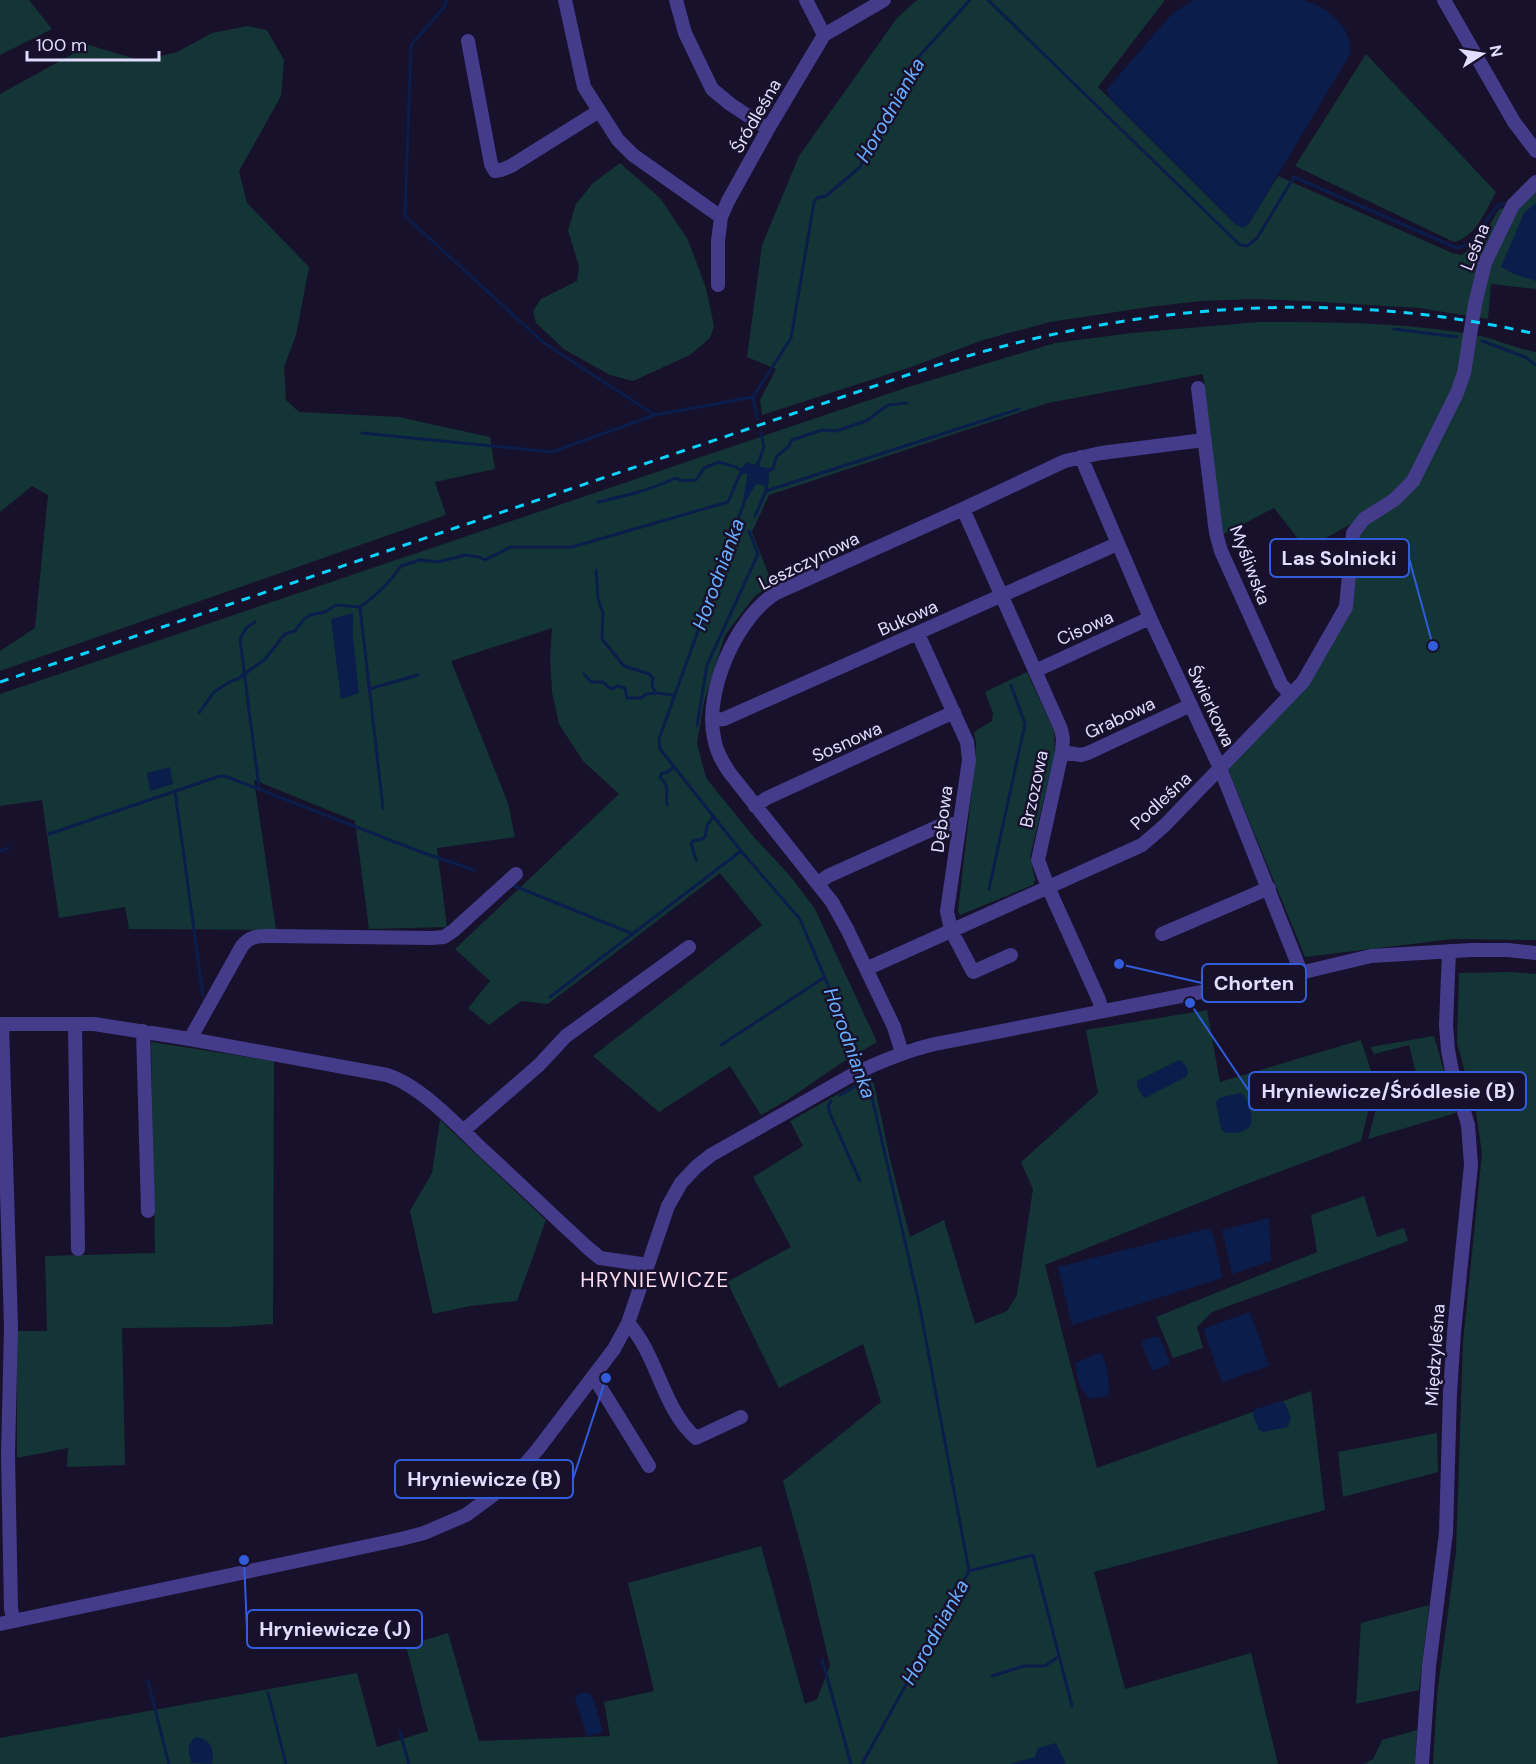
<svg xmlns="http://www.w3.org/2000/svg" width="1536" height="1764" font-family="'DM Sans',sans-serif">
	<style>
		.green { fill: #143536 }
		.water { fill: #0a1d4b }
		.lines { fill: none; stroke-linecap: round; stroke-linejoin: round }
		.stream { stroke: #0a1d4b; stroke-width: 3 }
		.minor { stroke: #443b8b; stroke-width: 14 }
		.rail { stroke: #08d4ff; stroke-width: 3; stroke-dasharray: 9 8; stroke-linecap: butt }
		.labels { text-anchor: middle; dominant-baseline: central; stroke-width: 5; stroke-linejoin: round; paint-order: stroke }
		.street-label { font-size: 18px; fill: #e2dcff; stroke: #17112c }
		.water-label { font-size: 20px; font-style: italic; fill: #6aafff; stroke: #17112c }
		.quarter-label { font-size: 21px; letter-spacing: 1.5px; fill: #ffdef0; stroke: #17112c }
		.leader { fill: none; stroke: #315cdc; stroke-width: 2 }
		.callout-dot { fill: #315cdc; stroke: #17112c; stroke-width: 2 }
		.callout { fill: #17112c; stroke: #315cdc; stroke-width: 2 }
		.callout-label { font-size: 20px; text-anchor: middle; font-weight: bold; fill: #e2dcff }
	</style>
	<rect width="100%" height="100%" fill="#17112c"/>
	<path class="green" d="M0,0H29L52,29L0,55Z
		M917,0H1165L1098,87L1235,224L1248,225L1278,176L1452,253L1462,255L1482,238L1499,209L1522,204L1536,191V289L1491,284L1488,319L1419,308L1306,301L1255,299L1201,301L1149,307L1050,322L983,340L914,366L762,415L760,400L776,369L747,357L762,245L799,156L897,18Z
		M248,26L267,30L284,60L281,96L239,171L247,203L309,267L296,335L284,367L286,400L299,412L399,417L490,437L495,469L435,482L446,515L0,671V651L35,628L48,495L32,486L0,512V94L89,45L142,61L177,52L212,33Z
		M1366,54L1496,192C1486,210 1476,237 1454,242L1295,166Z
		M620,163L660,198L688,240L706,288L714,326L710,338L690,355L633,381L610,375L565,350L536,323L533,311L541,299L577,281L579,267L568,230L576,204L593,183Z
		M1258,322C1322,322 1387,322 1451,331C1464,333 1479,335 1492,339C1507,344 1520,349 1536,352V940L1453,939L1305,957L1228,769L1307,687L1353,605L1360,519L1306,549L1274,508L1222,535L1203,374L1048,403L769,495L752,532L772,583L754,597L725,635L704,702L697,743L706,778L753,836L791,877L815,909L877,1042L838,1065L789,1099L761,1115L730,1066L659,1112L593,1056L762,925L720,873L548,1004L521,1001L489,1025L468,1008L490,981L455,949L619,794L583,761L559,724L552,692L550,657L552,628L451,661L508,803L515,837L437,848L447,927L369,929L355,821L254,780L276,930L129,929L125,907L59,918L42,800L0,806V694L905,388L1055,343L1132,333Z
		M1027,672L1054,731L1055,753L1030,857L1035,879L1033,885L960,915L958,911L975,763L976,744L974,732L992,721L993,713L985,692Z
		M1512,972L1536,974V1764H1433L1437,1695L1456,1552L1463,1342L1482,1154L1476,1112L1457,1043L1459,973Z
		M1207,1010L1220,1082L1361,1040L1375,1083L1361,1141L1241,1186L1045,1265L1097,1468L1311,1391L1325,1510L1094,1572L1125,1689L1251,1653L1278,1764H0V1738L357,1673L377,1747L428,1731L406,1646L448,1633L479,1741L610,1736L604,1702L654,1691L628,1583L761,1546L805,1704L817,1699L830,1666L807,1568L783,1481L881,1402L863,1344L779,1388L727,1282L791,1247L753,1177L803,1146L790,1121L872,1075L891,1163L910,1237L944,1220L975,1324L1007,1311L1017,1295L1033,1189L1021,1162L1098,1093L1086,1030Z
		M1434,1036L1456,1113L1368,1139L1383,1083L1416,1073L1409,1045L1374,1054L1370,1047Z
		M151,1042L274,1061L273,1324L229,1327L122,1328L125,1465L67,1467L68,1448L17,1458V1331H47L45,1256L155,1253Z
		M440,1120L546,1220L517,1301L470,1306L433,1314L410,1211L432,1173Z
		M1364,1196L1377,1237L1404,1228L1408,1241L1212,1312L1197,1327L1203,1348L1173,1358L1156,1317L1317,1252L1311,1215Z
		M1437,1433L1438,1472L1343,1497L1338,1452Z
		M1429,1605L1419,1690L1356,1704L1361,1623Z
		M1417,1730L1415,1764H1364L1373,1759L1382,1740Z"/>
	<path class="water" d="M1193,0C1218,0 1243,0 1268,0C1279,0 1291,0 1301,0C1324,3 1355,29 1350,54L1248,225L1243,228L1235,224L1109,97L1106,90L1172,14Z
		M1536,203V281L1514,274L1501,267L1524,213Z
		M759,461L760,467L773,469L769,473V481L767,486L756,484L743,506C743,495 747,485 747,473L740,474V470L747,462L753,465Z
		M353,613V639L359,693L341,699L331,619Z
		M170,767L173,784L150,791L147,773Z
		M1179,1060L1182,1061L1187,1068L1188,1073L1186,1077L1145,1098L1142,1096L1137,1086V1081Z
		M1240,1093L1244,1095C1255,1118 1258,1134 1226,1133L1221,1129L1216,1102L1219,1098Z
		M1269,1218L1271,1261L1232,1274L1222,1230Z
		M1207,1229L1211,1231L1214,1237L1222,1278L1072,1325L1058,1267Z
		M1250,1312L1269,1366L1222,1382L1203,1329Z
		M1157,1336L1160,1338L1169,1359V1364L1156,1370H1152L1142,1345L1143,1340Z
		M1099,1353L1102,1354C1106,1364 1111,1386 1108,1396L1091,1399C1079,1390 1076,1378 1076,1363Z
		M1280,1401L1285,1403L1291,1418L1288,1427L1263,1432L1259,1430L1253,1416L1254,1410Z
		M586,1692L592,1695L603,1732L587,1736L575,1698L579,1694Z
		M196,1737C211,1739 215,1750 212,1764L191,1763C189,1751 185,1745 196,1737Z
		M1056,1743L1066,1764H1010L1035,1757L1038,1748Z"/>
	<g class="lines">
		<path class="stream" d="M446,0L445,6L411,45L405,216L544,343L655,415L753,397
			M988,0L1240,245L1247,246L1257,238L1294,177L1457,248C1484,242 1485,210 1504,203
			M1394,329L1457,337
			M1482,341L1525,357L1536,365
			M757,419L753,397L791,338L814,202L817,198L826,196L860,167L913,63L970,0
			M362,433L552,452L655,415
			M758,463L764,447L761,432
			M771,469H773L776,457L788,447L792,440L822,430L836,431L866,421L888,405L907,403
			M766,491L1019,409
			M598,502C625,496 651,490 675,478L683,481L696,480L704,468L719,462L736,467L742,471
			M744,503L659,739L660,749L741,851L800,919L862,1066
			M755,516L766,491L767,482
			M596,570L598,599L603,613L602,639L624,666L649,674L653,678L652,686L656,693L674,695
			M360,607L383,808
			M255,622L246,628L240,639L259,788
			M584,674L591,682H603L611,689L618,686L625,688L627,698H641L646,694L656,693
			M369,689L418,675
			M199,713L214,692L231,681L238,679L265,659L285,634L295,631L304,619L310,615L325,612L336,605L360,607C377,595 390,583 401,566L420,560L438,562L465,555L479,557L485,560L511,547H572L728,502L740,474L743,472
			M697,726L707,665L758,554L749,531
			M175,791L203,996
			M667,805C665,792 671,789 660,777L662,773L668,772L673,767
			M49,834L217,777L225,776L421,852L474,870
			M0,851L8,848
			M696,860L691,844L694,840H700L705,837L707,826L713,817
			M512,885L633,934
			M989,889L1025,724L1011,685
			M550,997L741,851
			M721,1045L825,977
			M840,1095L867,1080
			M831,1101L828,1106L830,1114L860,1181
			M969,1571L1033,1555L1072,1706
			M822,1659L851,1764
			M992,1676L1024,1666H1045L1058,1657
			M148,1681L169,1764
			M268,1693L286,1764
			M400,1732L409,1764
			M862,1764L969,1571L919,1303L868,1080L865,1072"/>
		<path class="minor" d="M565,0L584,87L618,140L633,155L721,217
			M676,0L685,33L712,89L730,104L768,129
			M806,0L824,35
			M1444,0L1514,122L1536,151
			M468,41L491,164L495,171L501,170L511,166L599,111
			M718,285V241L721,217L728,201L768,129L824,35L884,0
			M1198,388L1216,533L1221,551L1281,684L1290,694
			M1081,457L1150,618L1220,768L1301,972
			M963,509L1061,729L1063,739L1062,752L1038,860L1048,887L1099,1000L1102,1011
			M918,634L967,742L969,760L947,911L951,930L973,972L1011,955
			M1035,671L1150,618
			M712,720L724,719L1117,544
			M1062,752L1081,755L1088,753L1191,705
			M755,806L767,798L954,712
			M818,883L828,876L944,824H958
			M1162,934L1269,888
			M866,969L1142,845L1165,825L1303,682L1346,607L1353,533L1364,519L1394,500L1413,481L1457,393L1464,373L1475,304L1485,263L1513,205L1536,182
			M0,1024H94L190,1039L387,1075C421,1086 457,1125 484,1151C519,1183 553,1216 588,1248L600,1258L648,1265
			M2,1024L11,1327L8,1455L11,1608L13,1621
			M75,1024L78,1249
			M143,1031L148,1211
			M190,1039L242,946C251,935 259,936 272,936L432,938L444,937L453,931L516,874
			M902,1053L894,1027L847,929L832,902L729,772C722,761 716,751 714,738C704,692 736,618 776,593L963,509L1065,461L1101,453L1204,440
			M463,1131L539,1065L566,1036L689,947
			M628,1323C658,1356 662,1408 696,1438L741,1417
			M594,1377L649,1466
			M0,1624L401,1539L424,1533L466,1515L500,1490L519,1471L538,1449L614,1349L628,1323L668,1206L681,1183L696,1167L711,1155L852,1075C879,1062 905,1051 935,1044L1304,972L1371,956L1471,950H1508L1536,953
			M1422,1764L1429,1666L1446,1533L1450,1393L1454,1332L1471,1165L1468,1125L1452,1071L1448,1050L1446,1025L1449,951"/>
		<path class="rail" d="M0,682L925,369C1127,304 1329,287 1536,334"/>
	</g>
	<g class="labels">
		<g class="street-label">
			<text transform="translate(756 116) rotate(-60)">Śródleśna</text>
			<text transform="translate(1475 247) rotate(-68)">Leśna</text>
			<text transform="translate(809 561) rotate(-26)">Leszczynowa</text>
			<text transform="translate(1250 565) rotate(69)">Myśliwska</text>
			<text transform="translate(908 618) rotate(-24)">Bukowa</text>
			<text transform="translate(1085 628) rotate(-24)">Cisowa</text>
			<text transform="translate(1211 706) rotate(65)">Świerkowa</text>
			<text transform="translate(1120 718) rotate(-25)">Grabowa</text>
			<text transform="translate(847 742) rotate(-24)">Sosnowa</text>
			<text transform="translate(1034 789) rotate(-78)">Brzozowa</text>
			<text transform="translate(1161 801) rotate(-43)">Podleśna</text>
			<text transform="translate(942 819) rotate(-82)">Dębowa</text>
			<text transform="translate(1435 1355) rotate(-86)">Międzyleśna</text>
		</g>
		<g class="water-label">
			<text transform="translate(890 110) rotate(-60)">Horodnianka</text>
			<text transform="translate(718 574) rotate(-70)">Horodnianka</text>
			<text transform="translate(850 1043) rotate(70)">Horodnianka</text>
			<text transform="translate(935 1632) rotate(-61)">Horodnianka</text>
		</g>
		<g class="quarter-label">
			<text x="655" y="1280">HRYNIEWICZE</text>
		</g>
	</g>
	<path class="leader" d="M1433 646L1409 558M1119 964L1202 983M1190 1003L1249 1091M606 1378L573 1479M244 1560L247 1629"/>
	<g class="callout-dot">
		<circle cx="1433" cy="646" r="6"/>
		<circle cx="1119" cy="964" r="6"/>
		<circle cx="1190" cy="1003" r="6"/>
		<circle cx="606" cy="1378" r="6"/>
		<circle cx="244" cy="1560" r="6"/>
	</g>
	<g class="callout">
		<rect x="1270" y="539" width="139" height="38" rx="6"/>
		<rect x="1202" y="964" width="104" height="38" rx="6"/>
		<rect x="1249" y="1072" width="277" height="38" rx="6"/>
		<rect x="395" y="1460" width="178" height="38" rx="6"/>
		<rect x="247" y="1610" width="175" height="38" rx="6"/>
	</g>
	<g class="callout-label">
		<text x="1339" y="565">Las Solnicki</text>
		<text x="1254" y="990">Chorten</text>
		<text x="1388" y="1098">Hryniewicze/Śródlesie (B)</text>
		<text x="484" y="1486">Hryniewicze (B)</text>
		<text x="335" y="1636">Hryniewicze (J)</text>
	</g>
	<g transform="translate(1482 54) rotate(78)" stroke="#17112c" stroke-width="4.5" paint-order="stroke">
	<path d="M0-4.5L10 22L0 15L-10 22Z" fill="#e2dcff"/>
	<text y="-9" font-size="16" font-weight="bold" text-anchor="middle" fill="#e2dcff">N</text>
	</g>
	<path d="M27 51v9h132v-9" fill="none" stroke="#e2dcff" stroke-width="3"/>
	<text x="36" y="51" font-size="18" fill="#e2dcff" stroke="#17112c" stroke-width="4.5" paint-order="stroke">100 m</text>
</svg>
